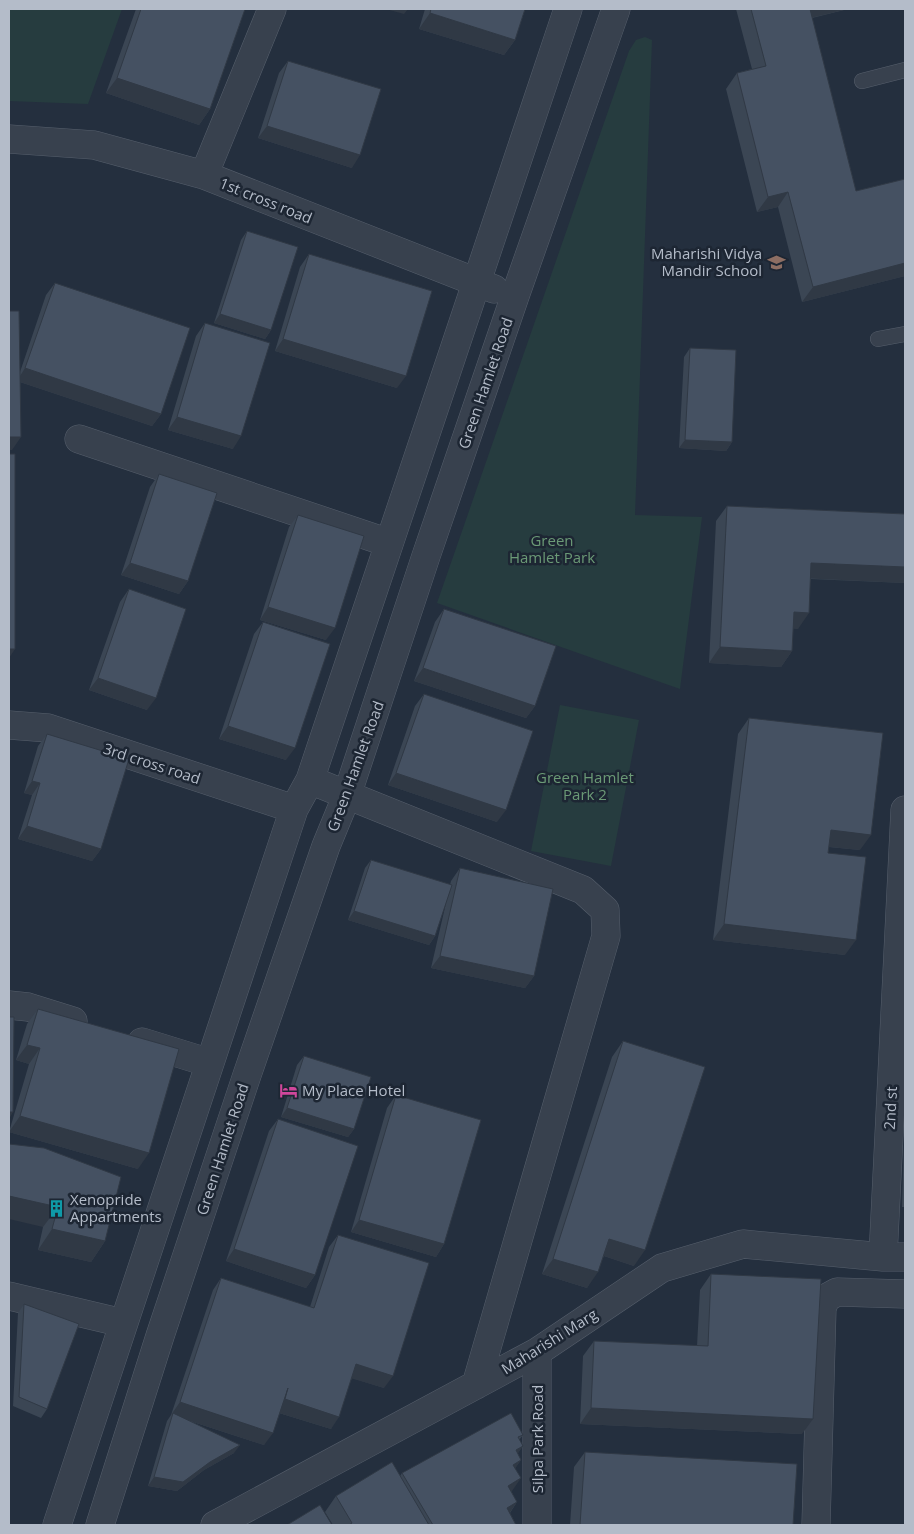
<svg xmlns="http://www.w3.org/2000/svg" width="914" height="1534" font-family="'Open Sans',sans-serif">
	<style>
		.green { fill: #263c3f }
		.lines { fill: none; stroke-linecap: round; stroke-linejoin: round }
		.lane-casing { stroke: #565f6c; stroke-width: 16 }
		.street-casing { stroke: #565f6c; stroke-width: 29 }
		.lane { stroke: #38414e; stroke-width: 15 }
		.street { stroke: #38414e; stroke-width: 28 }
		.wall { fill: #3b4654 }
		.shaded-wall { fill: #303945 }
		.building { fill: #455162; stroke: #303945 }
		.labels { text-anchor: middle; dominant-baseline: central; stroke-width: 5; stroke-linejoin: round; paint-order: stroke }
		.street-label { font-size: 15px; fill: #b4bcc9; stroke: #1d2633 }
		.poi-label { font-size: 15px; fill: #b4bcc9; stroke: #1d2633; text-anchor: start }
		.park-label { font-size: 15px; fill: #6b9a76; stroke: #1d2633 }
	</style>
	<rect width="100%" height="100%" fill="#242f3e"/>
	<path class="green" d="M9,9H122L88,104L9,101Z
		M645,37L652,40L635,515L702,517L680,689L437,603L629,51L636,40Z
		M560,705L639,720L611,866L531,851Z"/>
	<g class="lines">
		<defs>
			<path id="lane" d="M862,81L905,70
				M878,339L905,334"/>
			<path id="street" d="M9,139L94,145L204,175L494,289
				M204,175L272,9
				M79,439L389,543
				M9,725L48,728L294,809
				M310,780L583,890L605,910L606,936L476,1385
				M9,1005L28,1007L73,1021
				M142,1042L210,1063
				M883,1257L905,810
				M9,1296L123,1323
				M537,1352V1525
				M57,1525L294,809L310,780L568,9
				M100,1525L160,1336L247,1075L326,846L347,795L426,556L515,296L616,9
				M215,1525L537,1352L662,1268L743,1244L883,1257H905
				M816,1525L822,1308L826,1298L837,1292L905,1294"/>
		</defs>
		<use href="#lane" class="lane-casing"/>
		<use href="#street" class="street-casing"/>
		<use href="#lane" class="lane"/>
		<use href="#street" class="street"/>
	</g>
	<path class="wall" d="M136,9H245L210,109L199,125L106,93Z
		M425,9H525L515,40L504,55L419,29Z
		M736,9H848L812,18L856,191L905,179V276L802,302L778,207L757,212L726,89L737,73L752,69Z
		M288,61L352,168L258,138L279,73Z
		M247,231L271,330L265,339L214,323L241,240Z
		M309,254L397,388L275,351L300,267Z
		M55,283L161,414L152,426L20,382L12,450H9V311L20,372L46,295Z
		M205,323L233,449L168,430L196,336Z
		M690,348L732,442L726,451L679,448L684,357Z
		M159,474L188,581L179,594L121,575L150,487Z
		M727,506L905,514V583L811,579L798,629L793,628L792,651L781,667L709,663L716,521Z
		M298,515L326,640L260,620L289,527Z
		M129,589L147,710L89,690L120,602Z
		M444,609L535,706L526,718L414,681L435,622Z
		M263,622L286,760L219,739L254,634Z
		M424,694L497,822L388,785L415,706Z
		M749,718L860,850L829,847L828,853L845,955L713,940L738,734Z
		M47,734L101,849L92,861L18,839L32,795L24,793L38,746Z
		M371,860L450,885L451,881L460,868L534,976L525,988L431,968L446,903L435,936L429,945L348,920L365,868Z
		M38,1009L138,1169L9,1132L29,1064L16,1060L27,1024Z
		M623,1041L634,1266L604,1256L587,1288L542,1274L612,1057Z
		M304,1056L354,1129L348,1137L281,1117L297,1065Z
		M396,1095L444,1244L436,1257L351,1232L387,1108Z
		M905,1109V1207H902Z
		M278,1119L315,1275L306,1288L226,1261L269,1131Z
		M9,1144L105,1241L91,1262L38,1250L43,1227Z
		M338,1235L384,1388L352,1378L331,1429L279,1413L264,1445L193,1422L234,1453L204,1470L177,1491L148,1486L167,1421L171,1415L213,1290L221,1278L310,1307L329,1247Z
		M711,1274L802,1434L580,1424L583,1356L594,1341L697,1346L700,1290Z
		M24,1304L47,1409L41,1418L13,1406L18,1313Z
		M523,1435L519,1440L523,1446L517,1454L521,1460L515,1468L512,1491H511L517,1502L510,1513L516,1525H333L325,1512L336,1496L400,1476L402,1473Z
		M585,1452L793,1525H570L574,1467Z"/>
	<path class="shaded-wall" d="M386,9H408L404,14Z
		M807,9H848L798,21Z
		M430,13L515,40L504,55L419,29Z
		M117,78L210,109L199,125L106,93Z
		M267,126L360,155L352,168L258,138Z
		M788,192L778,207L757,212L768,197Z
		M905,263V276L802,302L813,287Z
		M220,314L271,330L265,339L214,323Z
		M283,339L406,376L397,388L275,351Z
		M25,368L161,414L152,426L17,381Z
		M177,417L241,436L233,449L168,430Z
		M9,437H21L12,450H9Z
		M685,440L732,442L726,451L679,448Z
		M130,563L188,581L179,594L121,575Z
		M811,563L905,567V583L800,578Z
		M268,607L335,628L326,640L260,620Z
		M794,612L809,613L798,629L783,628Z
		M720,647L792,651L781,667L709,663Z
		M9,649H15L9,658Z
		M423,668L535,706L526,718L414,681Z
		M98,678L156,698L147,710L89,690Z
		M228,726L295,748L286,760L219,739Z
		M396,773L506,810L497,822L388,785Z
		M32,781L40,783L32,795L24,793Z
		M27,826L101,849L92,861L18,839Z
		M831,830L871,835L860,850L820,846Z
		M354,911L435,936L429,945L348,920Z
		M724,924L856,940L845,955L713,940Z
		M440,956L534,976L525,988L431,968Z
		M27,1045L40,1048L29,1064L16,1060Z
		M287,1108L354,1129L348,1137L281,1117Z
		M9,1112H13L9,1119Z
		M20,1116L149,1153L138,1169L9,1132Z
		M9,1196L58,1207L43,1227L9,1219Z
		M359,1220L444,1244L436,1257L351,1232Z
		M52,1229L105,1241L91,1262L38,1250Z
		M609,1239L645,1250L634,1266L598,1254Z
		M234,1249L315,1275L306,1288L226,1261Z
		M553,1259L598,1272L587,1288L542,1274Z
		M356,1364L393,1376L384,1388L347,1377Z
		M285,1399L339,1417L331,1429L276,1412Z
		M180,1402L273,1433L264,1445L172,1415L173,1413L171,1415Z
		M591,1408L813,1419L802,1434L580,1424Z
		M240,1445L234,1453L204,1470L177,1491L148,1486L154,1477L210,1462Z
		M523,1446L514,1459L516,1450Z
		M521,1460L512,1473L513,1465Z
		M521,1478L512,1491L499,1498L508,1486Z
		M517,1502L508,1515L507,1508Z"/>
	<path class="building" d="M141,9H245L210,109L117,78Z
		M431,9H525L515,40L430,13Z
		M751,9H810L856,191L905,179V263L813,287L788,192L768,197L737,73L766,66Z
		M288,61L381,89L360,155L267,126Z
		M247,231L298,247L271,330L220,314Z
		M309,254L432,291L406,376L283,339Z
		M55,283L190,328L161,414L25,368Z
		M9,311H19L21,437H9Z
		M205,323L270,343L241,436L177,417Z
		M690,348L736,350L732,442L685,440Z
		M9,454H15V649H9Z
		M159,474L217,493L188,581L130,563Z
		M727,506L905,514V567L811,563L809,613L794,612L792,651L720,647Z
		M298,515L364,536L335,628L268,607Z
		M129,589L186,609L156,698L98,678Z
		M444,609L556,646L535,706L423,668Z
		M263,622L330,644L295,748L228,726Z
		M424,694L533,731L506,810L396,773Z
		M749,718L883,733L871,835L831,830L828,853L866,857L856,940L724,924Z
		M47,734L129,759L101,849L27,826L40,783L32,781Z
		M371,860L452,885L435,936L354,911Z
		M460,868L553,889L534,976L440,956Z
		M38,1009L179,1049L149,1153L20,1116L40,1048L27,1045Z
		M9,1017H14L13,1112H9Z
		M623,1041L705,1067L645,1250L609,1239L598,1272L553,1259Z
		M304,1056L371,1077L354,1129L287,1108Z
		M396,1095L481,1120L444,1244L359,1220Z
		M278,1119L358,1146L315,1275L234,1249Z
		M9,1144L44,1148L121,1177L105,1241L52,1229L58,1207L9,1196V1198Z
		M338,1235L429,1263L393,1376L356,1364L339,1417L285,1399L288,1388L273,1433L180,1402L221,1278L314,1308Z
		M711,1274L821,1279L813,1419L591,1408L594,1341L708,1346Z
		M24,1304L79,1324L47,1409L19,1397Z
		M173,1413L240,1445L210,1462L183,1482L154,1477Z
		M511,1413L523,1435L518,1437L523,1446L516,1450L521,1460L513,1465L521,1478L508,1486L517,1502L507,1508L516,1525H433L402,1473Z
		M585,1452L797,1464L793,1525H580Z
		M392,1462L429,1525H349L352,1523L336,1496Z
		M320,1505L332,1525H287Z"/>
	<defs>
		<symbol id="school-bare" viewBox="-9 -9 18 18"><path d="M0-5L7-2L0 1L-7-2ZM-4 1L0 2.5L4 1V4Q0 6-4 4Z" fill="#8d6e63" stroke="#1d2633" stroke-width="2.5" paint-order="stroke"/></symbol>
		<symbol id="hotel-bare" viewBox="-9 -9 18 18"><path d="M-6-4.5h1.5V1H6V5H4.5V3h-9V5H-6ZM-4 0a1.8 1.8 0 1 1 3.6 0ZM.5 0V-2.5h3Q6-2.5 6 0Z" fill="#d1479c" stroke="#1d2633" stroke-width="2.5" paint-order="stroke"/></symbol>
		<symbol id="building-bare" viewBox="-9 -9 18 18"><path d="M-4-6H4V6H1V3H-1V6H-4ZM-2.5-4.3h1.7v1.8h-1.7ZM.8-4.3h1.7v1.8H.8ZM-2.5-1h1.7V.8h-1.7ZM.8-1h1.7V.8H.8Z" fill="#0f9aa8" stroke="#1d2633" stroke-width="2.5" paint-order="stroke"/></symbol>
	</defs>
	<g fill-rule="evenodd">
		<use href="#school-bare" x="764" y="250" width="25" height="25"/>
		<use href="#hotel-bare" x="276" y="1078" width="25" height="25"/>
		<use href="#building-bare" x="44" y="1196" width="25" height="25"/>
	</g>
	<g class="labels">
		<g class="street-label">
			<text transform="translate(266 200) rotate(22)">1st cross road</text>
			<text transform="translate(485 383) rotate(-71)">Green Hamlet Road</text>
			<text transform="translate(152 763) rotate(18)">3rd cross road</text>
			<text transform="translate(355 766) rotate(-70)">Green Hamlet Road</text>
			<text transform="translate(890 1108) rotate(-87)">2nd st</text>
			<text transform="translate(222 1149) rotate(-72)">Green Hamlet Road</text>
			<text transform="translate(549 1341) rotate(-32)">Maharishi Marg</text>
			<text transform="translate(537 1439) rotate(-90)">Silpa Park Road</text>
		</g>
		<g class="poi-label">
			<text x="762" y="253" text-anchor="end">Maharishi Vidya<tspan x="762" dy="17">Mandir School</tspan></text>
			<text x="302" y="1090">My Place Hotel</text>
			<text x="70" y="1199">Xenopride<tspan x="70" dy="17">Appartments</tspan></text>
		</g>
		<g class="park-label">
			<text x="552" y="540">Green<tspan x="552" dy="17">Hamlet Park</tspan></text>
			<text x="585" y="777">Green Hamlet<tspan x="585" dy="17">Park 2</tspan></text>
		</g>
	</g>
	<rect width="914" height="1534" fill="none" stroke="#b4bcc9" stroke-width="20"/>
</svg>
